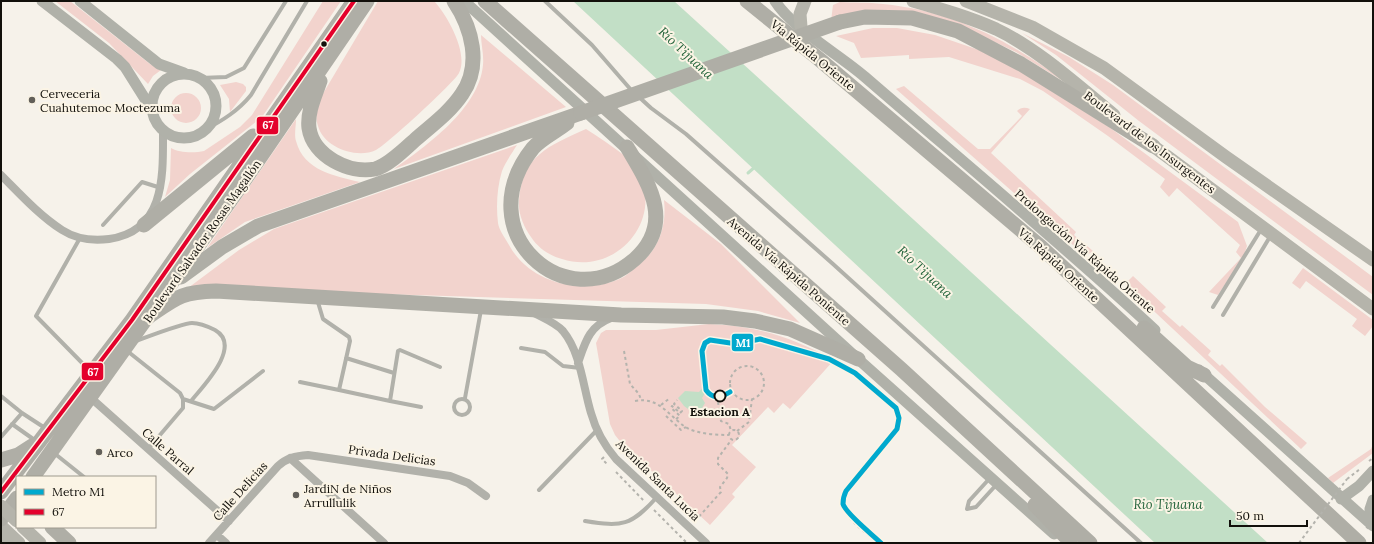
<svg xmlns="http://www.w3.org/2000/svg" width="1374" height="544" font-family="Lora,serif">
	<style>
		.green { fill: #f2d3cd }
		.water { fill: #c2dfc6 }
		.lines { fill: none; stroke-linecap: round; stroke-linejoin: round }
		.stream { stroke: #c2dfc6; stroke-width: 3 }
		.path { stroke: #b4b3ad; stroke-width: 2; stroke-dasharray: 3 3; stroke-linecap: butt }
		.lane { stroke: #b1b1aa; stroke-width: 4 }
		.street { stroke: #b1b1aa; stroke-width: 8 }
		.secondary { stroke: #b0b1a9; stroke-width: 11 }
		.primary { stroke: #b5b4ab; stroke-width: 13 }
		.highway { stroke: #afaea6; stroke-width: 15 }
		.path-bridge { stroke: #b4b3ad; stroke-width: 2; stroke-dasharray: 3 3; stroke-linecap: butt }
		.primary-bridge { stroke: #b5b4ab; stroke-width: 13 }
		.highway-bridge { stroke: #afaea6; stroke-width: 15 }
		.bus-1-casing { stroke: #fbf4e5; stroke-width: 7 }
		.bus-1 { stroke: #e4002b; stroke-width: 4 }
		.metro-1-casing { stroke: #fbf4e5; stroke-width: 8 }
		.metro-1 { stroke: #00a9ce; stroke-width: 5 }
		.bus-dot { fill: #12100b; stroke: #fbf4e5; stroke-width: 1.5 }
		.poi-dot { fill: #625f59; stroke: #fbf4e5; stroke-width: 1.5 }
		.stop-dot { fill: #fbf4e5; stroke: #12100b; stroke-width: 2 }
		.labels { text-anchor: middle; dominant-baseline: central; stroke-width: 4; stroke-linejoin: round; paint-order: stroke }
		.street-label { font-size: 12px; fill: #12100b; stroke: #fbf4e5 }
		.poi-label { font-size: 12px; fill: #12100b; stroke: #fbf4e5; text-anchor: start }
		.stop-label { font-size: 12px; font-weight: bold; fill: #12100b; stroke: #fbf4e5 }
		.water-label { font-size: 13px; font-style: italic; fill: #24643b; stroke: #fbf4e5 }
		.line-badge { stroke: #fbf4e5; stroke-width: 1.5 }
		.badge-label { font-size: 11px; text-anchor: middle; font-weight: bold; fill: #fff }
	</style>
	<rect width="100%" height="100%" fill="#f6f2ea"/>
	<path class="green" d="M55,1H70L150,64L161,70L153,76L148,84L109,43Z
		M323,1H341L262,117L190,174L165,197L170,180L171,148C179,153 195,153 204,151L240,127L252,115Z
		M378,1H434C447,15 469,53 459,73C455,82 385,146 376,150C357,159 324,148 318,126C315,118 317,111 318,102Z
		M840,2C854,3 868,2 883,4C955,11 1014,43 1071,86L1016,52L954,23L831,21L833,5Z
		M873,28H897L935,35L979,50L1013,67L1109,127L1238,222L1247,246L1244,255L1218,295L1209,292L1241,258L1236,252L1240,245L1177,188L1169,197L1160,187L1165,179L1108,136L1043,91L1020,79L949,57L909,59V55L861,58L854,43L836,36Z
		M1022,33L1069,57L1113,85L1373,277V295L1139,121L1056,55Z
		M481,35L566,107L394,169C426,146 479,109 483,65C484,55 481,44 481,35Z
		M236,82L243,84L246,87V91L230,112L229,99L220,85Z
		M904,86L978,149H990L1022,116L1017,111C1021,107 1025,107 1030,109L991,153L1076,232L1074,235L1093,251L1087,255L1082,253L896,89Z
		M171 108a15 15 0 1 1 30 0a15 15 0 1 1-30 0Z
		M296,119C296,126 294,135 296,141C304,171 335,176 360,182L245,222L207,248Z
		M586,129C597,136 630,157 636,167C667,218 617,277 562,259C550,256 538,248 531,237C524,227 518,214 519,201C522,155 549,146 586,129Z
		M517,145C512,153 505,163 502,171C497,187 496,207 498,223C499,230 505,238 509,245C529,282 579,295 617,280C624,278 630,272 635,268C658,251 667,228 664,200L721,244L800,323L758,311L706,304L188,288L239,250L274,229Z
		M1303,268L1373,320V326L1365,336L1352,326L1357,319L1306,281L1300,289L1292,283Z
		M1133,276L1166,307L1162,311L1180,327L1182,325L1211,351L1208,355L1220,366L1222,364L1265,407L1307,443L1301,449L1125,284Z
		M709,324C758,326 791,337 834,360L790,409L783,403L774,413L768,407L732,445L756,467L732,494L735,497L710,525L623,445L615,435L610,424L596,343L601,333L606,330H656Z
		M1373,444V453L1333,483L1328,478L1371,449Z"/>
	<path class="water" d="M573,1H674L1268,543H1155Z
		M703,387L707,390L702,398L705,403L699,413L695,414L684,406L678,398L685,391L699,392Z"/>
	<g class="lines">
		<path class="stream" d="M748,173L756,166"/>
		<path class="path" d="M624,351L630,384L639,394L641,400
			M730 383a17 17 0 1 1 34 0a17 17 0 1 1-34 0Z
			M635,401C661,396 670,419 689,429C701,434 716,435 729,435
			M718,402L721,421L729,424L731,431
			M661,405L670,398
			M666,416L681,430L686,427
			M676,419L680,416L671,408L672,406L680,413L682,411L674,404L677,400
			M729 435a5 5 0 1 1 10 0a5 5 0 1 1-10 0Z
			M737,431L749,422L752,399
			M876,451C864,466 834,494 848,515C855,526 869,535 878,543
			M604,457L602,459L608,465
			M1369,461L1373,458
			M616,472L645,502
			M1347,479L1360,469
			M654,510L687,543
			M695,521L721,492L720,487L727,478L728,474L718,464V458L732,439"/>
		<path class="lane" d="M545,1L592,45L632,91
			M200,78L226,77L244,68L286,1
			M639,97L651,108L686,134L833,264L1141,543
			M205,130C223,120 238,111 251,95L307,1
			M103,225L142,182L161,188
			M80,238L36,316L89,370
			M1213,307L1262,228
			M1223,315L1271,235
			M136,341C147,337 183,323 192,323C199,323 209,327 215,330C243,346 203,386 191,401
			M521,348L545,352L563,366L580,368
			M126,350L180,393L183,399V408L148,449
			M346,358L394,373
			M300,382L339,390L350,341L349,337L323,319L317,299
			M339,390L390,401
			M1,396L22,413L45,428
			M465,398L481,310
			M454 407a8 8 0 1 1 16 0a8 8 0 1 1-16 0Z
			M183,399L214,409L263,371
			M421,407L390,401L398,351L400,350L440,367
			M12,424L36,441
			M1,437L22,413
			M54,453L84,477
			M990,478L969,501L967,509L976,507L997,484
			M539,490L597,430
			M585,521C622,527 631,526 657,497"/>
		<path class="street" d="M1,175C20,194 39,215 62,230C76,239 93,241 109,239C166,231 163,175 163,130
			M534,313C543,318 556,323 563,331C581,353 583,387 591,413C596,431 604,445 616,459L706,543
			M578,363C585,343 589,326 611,318
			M91,398L229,521
			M290,458L384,543
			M217,535L226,543
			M209,543L278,466C287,458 295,456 308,455L450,476L468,483L486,496"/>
		<path class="secondary" d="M42,1L117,59L125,67L152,110
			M80,1L159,64L184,73
			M464,1L858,359L1054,534
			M775,1C792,28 840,55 865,77C962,161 1061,243 1155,330
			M152 106a32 32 0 1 1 64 0a32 32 0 1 1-64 0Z
			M1199,370L1373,526
			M1341,499L1359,486L1373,471
			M1370,524V509L1373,500"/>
		<path class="primary" d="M913,1C941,9 969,17 996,29C1038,49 1078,86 1114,115
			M966,1L1032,27L1104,68L1226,157L1373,260
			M801,27L800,14L805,1
			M1145,140L1373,309
			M1,526L19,543
			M23,527L40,543
			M1,541L3,543"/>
		<path class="highway" d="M485,1L901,369L1090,543
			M747,1L819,59L1041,247L1359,543
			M840,22L865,17L912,18L958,31L1021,64L1153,146
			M320,81C315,96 307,112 309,128C313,156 349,174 375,169C388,166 406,148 416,139C432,125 450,112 462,94C482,65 472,28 454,1
			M567,123C557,131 542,138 533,148C466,232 566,320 635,259C675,223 649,184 627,147
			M144,225L253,136
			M181,277L222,247L258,226L581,113
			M148,317C177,297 181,292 216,291L621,315L723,317L755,321L790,329L858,359
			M1144,328L1187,367L1204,375
			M1,460L18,455L32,446
			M33,477L235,194L367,1
			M1,492L132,320L354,1
			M1035,505L1067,538L1070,543
			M1,519L17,498
			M52,527L69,543"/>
		<path class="path-bridge" d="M1299,543L1347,479"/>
		<path class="primary-bridge" d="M1,506L17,521"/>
		<path class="highway-bridge" d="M581,113L840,22"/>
		<defs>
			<path id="bus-1" d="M1,492L132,320L354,1"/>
		</defs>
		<use href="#bus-1" class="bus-1-casing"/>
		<use href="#bus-1" class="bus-1"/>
		<defs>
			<path id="metro-1" d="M730,392C722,397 713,400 706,390L702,351L705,343L710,340L737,344L760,339L829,359L855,373L896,408L899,418L897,429L846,491C844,495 843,499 843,504C846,514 873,535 881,543"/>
		</defs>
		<use href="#metro-1" class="metro-1-casing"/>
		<use href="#metro-1" class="metro-1"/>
	</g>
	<circle class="bus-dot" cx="324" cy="44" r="3.5"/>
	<g class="poi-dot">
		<circle cx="32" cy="100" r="4"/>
		<circle cx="99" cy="452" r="4"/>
		<circle cx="296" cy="495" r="4"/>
	</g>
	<circle class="stop-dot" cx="720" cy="396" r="5.5"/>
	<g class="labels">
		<g class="street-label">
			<text transform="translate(813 55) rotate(39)">Vía Rápida Oriente</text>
			<text transform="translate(1150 142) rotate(37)">Boulevard de los Insurgentes</text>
			<text transform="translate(202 241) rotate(-55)">Boulevard Salvador Rosas Magallón</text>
			<text transform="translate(1085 251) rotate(41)">Prolongación Vía Rápida Oriente</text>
			<text transform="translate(1059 265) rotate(42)">Vía Rápida Oriente</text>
			<text transform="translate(789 271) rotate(41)">Avenida Vía Rápida Poniente</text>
			<text transform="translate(168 451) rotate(41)">Calle Parral</text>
			<text transform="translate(392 455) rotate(8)">Privada Delicias</text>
			<text transform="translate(658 480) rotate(44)">Avenida Santa Lucía</text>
			<text transform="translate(240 491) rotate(-48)">Calle Delicias</text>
		</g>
		<g class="poi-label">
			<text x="40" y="93">Cerveceria<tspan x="40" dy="14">Cuahutemoc Moctezuma</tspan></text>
			<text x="107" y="452">Arco</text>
			<text x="304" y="488">JardiN de Niños<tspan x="304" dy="14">Arrullulik</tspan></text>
		</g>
		<g class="stop-label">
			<text x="720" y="411">Estacion A</text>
		</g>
		<g class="water-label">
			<text transform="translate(686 53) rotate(43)">Río Tijuana</text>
			<text transform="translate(925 272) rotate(43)">Río Tijuana</text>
			<text x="1168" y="504">Rio Tijuana</text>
		</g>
	</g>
	<g class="line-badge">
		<rect x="256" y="116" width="23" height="19" rx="4" fill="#e4002b"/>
		<rect x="731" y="333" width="23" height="19" rx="4" fill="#00a9ce"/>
		<rect x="81" y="362" width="23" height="19" rx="4" fill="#e4002b"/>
	</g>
	<g class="badge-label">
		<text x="268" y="129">67</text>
		<text x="743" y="347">M1</text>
		<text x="93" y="376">67</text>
	</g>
	<rect width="1374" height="544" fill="none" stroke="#12100b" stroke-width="4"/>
	<rect x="16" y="476" width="140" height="52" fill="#fbf4e5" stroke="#9e998e"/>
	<rect x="24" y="489" width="20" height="6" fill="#00a9ce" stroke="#9e998e"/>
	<text x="52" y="496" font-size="12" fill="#12100b">Metro M1</text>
	<rect x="24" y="509" width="20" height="6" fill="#e4002b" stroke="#9e998e"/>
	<text x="52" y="516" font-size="12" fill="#12100b">67</text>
	<path d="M1230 520v6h77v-6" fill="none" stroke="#12100b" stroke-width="2"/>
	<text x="1236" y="520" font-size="12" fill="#12100b" stroke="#fbf4e5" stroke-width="3" paint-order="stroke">50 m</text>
</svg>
